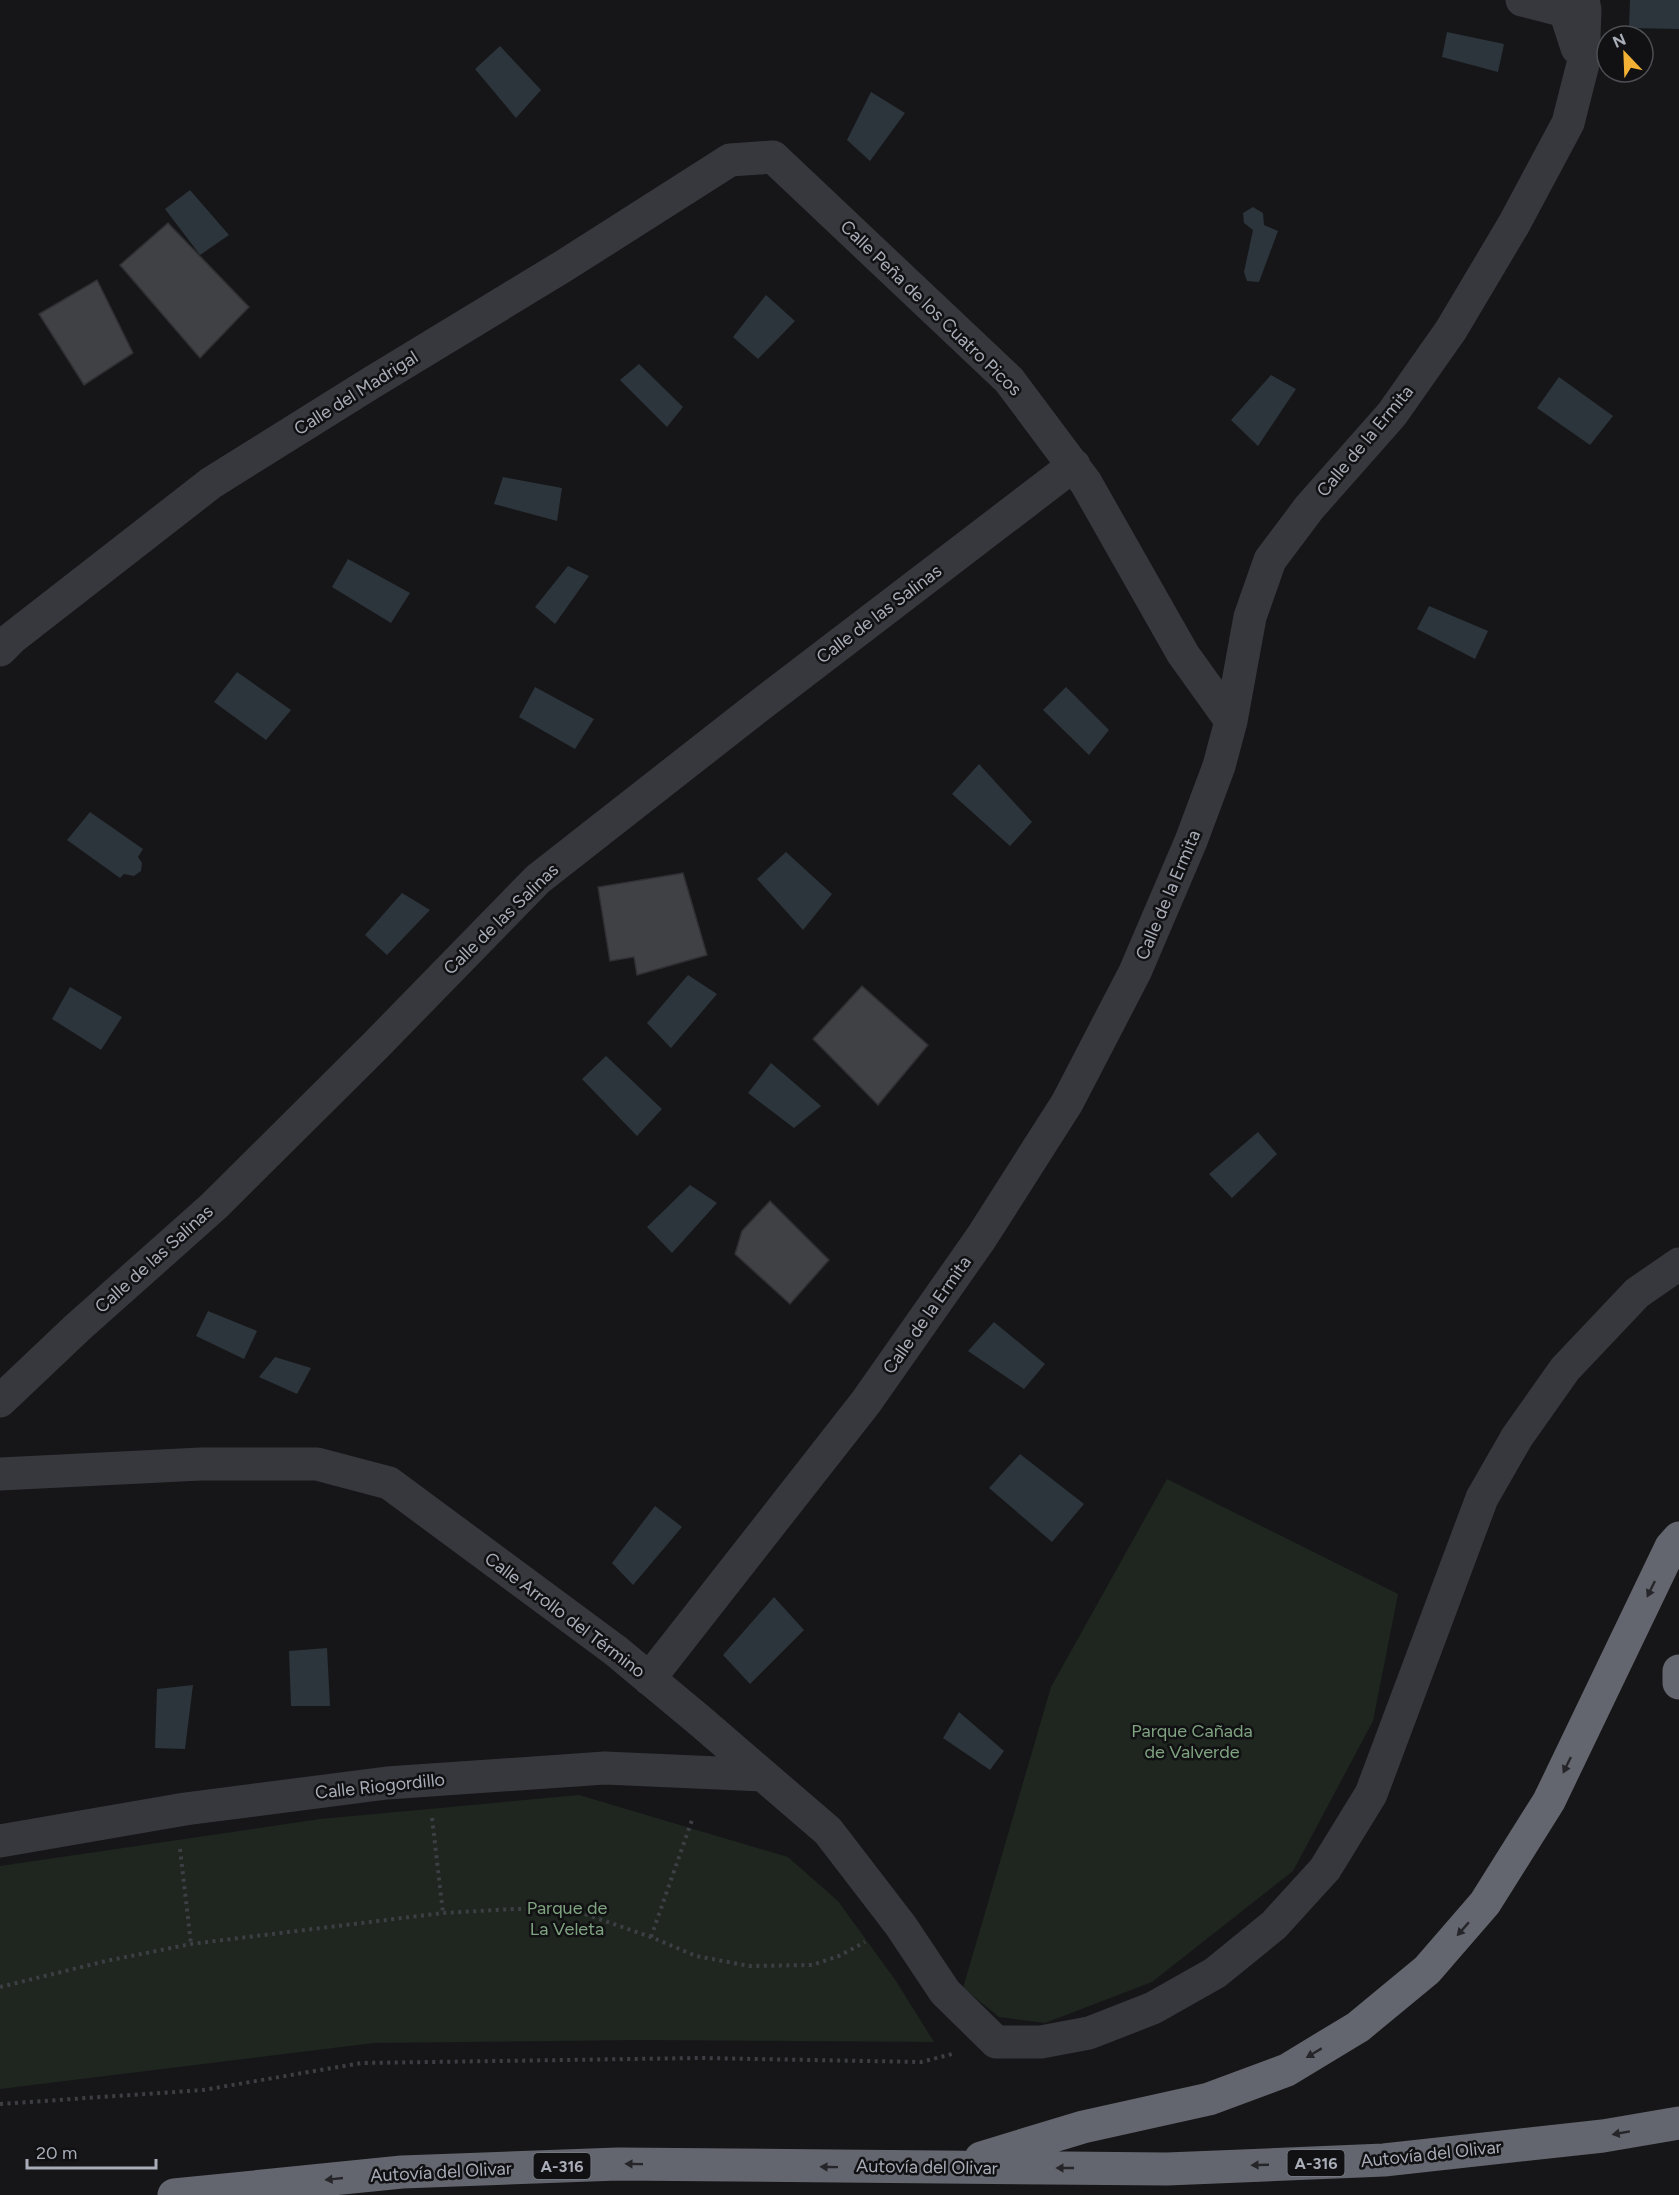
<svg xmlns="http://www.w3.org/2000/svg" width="1679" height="2195" font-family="Figtree,sans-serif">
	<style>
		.green { fill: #1e261f }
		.water { fill: #2c353c }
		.building { fill: #404145; stroke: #303034; stroke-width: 1.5 }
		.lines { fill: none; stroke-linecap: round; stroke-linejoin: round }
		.path { stroke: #3d3f44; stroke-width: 4; stroke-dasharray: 3 4.5; stroke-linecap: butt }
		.street { stroke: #37383d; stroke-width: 33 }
		.highway { stroke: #63666e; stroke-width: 33 }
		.oneway { fill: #26262a }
		.labels { text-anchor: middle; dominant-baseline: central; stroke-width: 5; stroke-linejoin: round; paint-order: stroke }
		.shield { fill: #111113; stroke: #7b7e86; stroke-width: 1.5 }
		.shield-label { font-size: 16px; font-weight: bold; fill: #a8adb8 }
		.street-label { font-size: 18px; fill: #a8adb8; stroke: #111113 }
		.park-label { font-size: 18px; fill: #7fa381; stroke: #111113 }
	</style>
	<rect width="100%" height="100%" fill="#161618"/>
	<path class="green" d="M1167,1479L1398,1594L1373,1721L1293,1871L1152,1982L1045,2023L999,2017L963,1988L1051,1687Z
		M579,1795L788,1857L838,1901L896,1981L934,2042L636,2040L374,2043L0,2089V1866L320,1819Z"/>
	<path class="water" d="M1630,0H1679V29L1629,28Z
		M1447,32L1504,44L1498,72L1442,57Z
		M500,46L541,90L516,118L475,69Z
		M871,92L905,113L870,161L847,140Z
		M190,190L229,235L200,255L165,209Z
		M1253,207L1263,213L1264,225L1278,231L1259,282L1247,281L1244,272L1253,230L1244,223L1243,213Z
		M766,295L795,321L758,359L733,337Z
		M639,364L683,407L667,427L620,380Z
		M1271,375L1296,389L1258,446L1231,420Z
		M1559,377L1613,416L1590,445L1537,408Z
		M503,477L562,488L557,521L494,504Z
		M348,559L410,593L391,623L332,587Z
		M568,566L589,576L555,624L535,607Z
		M1429,606L1488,631L1475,659L1417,629Z
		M237,672L291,710L266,740L214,702Z
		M535,687L594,719L575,749L519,717Z
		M1066,687L1109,730L1089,755L1043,710Z
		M979,764L1032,822L1010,846L952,794Z
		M90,812L143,849L138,857L142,863L141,871L134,876L124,874L120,878L67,840Z
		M786,852L832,894L803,930L757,879Z
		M402,893L430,910L387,955L365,935Z
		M688,975L717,994L671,1048L647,1023Z
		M70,987L122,1017L101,1050L52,1019Z
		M606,1056L662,1109L637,1136L582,1079Z
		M771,1063L821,1106L794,1128L748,1093Z
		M1258,1132L1277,1154L1232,1198L1209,1174Z
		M690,1185L717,1203L672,1253L647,1227Z
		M208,1311L257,1331L244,1359L196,1336Z
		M994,1322L1045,1364L1024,1389L968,1351Z
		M275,1357L311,1368L297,1394L259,1377Z
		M1020,1454L1084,1504L1052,1542L989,1488Z
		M655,1506L682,1527L633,1585L612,1563Z
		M774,1597L804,1630L750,1684L723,1655Z
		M327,1648L330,1706H291L289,1651Z
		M193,1685L185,1749L155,1748L157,1689Z
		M959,1712L1004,1751L990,1770L943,1738Z"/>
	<path class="building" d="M168,223L249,307L200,358L120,265Z
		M97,280L133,353L84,385L39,314Z
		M683,873L707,955L637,975L634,957L610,961L598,887Z
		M862,986L928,1045L878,1105L813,1039Z
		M770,1201L829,1260L790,1304L735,1254L742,1231Z"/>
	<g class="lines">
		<path class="path" d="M432,1818L443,1913
			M180,1849L191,1944
			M651,1937L693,1817
			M0,1987L106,1961L191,1944L443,1913L514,1909L573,1910L651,1937L696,1956L749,1966L812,1965L839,1956L865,1942
			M0,2104L203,2090L362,2063L700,2058L921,2062L952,2054"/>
		<path class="street" d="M1522,0L1565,11L1577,48
			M0,650L12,638L211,483L371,383L562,267L730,160L773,157L1009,380L1086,483L1183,654L1231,721
			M0,1401L77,1328L214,1206L376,1045L538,879L755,709L1074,465
			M0,1474L201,1464H317L389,1483L616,1651L699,1720L828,1831L901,1926L945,1992L996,2042H1041L1089,2033L1153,2008L1215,1973L1274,1925L1325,1869L1371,1794L1482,1498L1517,1437L1565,1369L1637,1293L1679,1264
			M649,1679L866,1402L981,1238L1067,1103L1135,972L1191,841L1219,766L1231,721L1250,617L1270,560L1309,508L1392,414L1451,330L1514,224L1568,123L1583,64L1585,10L1583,0
			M0,1841L185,1809L387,1783L605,1768L763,1775"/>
		<path class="highway" d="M1679,1671V1683
			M981,2158L1083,2127L1209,2099L1287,2070L1358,2027L1427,1970L1485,1903L1549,1801L1671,1547L1679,1538
			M174,2195L402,2172L618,2164L1167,2169L1384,2160L1603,2136L1679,2123"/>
	</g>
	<defs><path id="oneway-solid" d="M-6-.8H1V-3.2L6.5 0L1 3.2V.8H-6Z" transform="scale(1.5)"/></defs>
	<g class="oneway">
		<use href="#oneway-solid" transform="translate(1651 1589) rotate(116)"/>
		<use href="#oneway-solid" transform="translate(1567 1765) rotate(116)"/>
		<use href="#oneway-solid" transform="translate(1463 1929) rotate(131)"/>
		<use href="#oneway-solid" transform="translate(1314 2053) rotate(149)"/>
		<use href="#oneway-solid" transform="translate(1621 2133) rotate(170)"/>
		<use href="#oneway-solid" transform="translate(634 2164) rotate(-179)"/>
		<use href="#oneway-solid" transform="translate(1260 2165) rotate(178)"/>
		<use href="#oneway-solid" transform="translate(829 2167) rotate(-179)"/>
		<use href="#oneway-solid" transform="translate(1065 2168) rotate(-180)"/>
		<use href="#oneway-solid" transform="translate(334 2179) rotate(174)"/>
	</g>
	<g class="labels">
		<g class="shield">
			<rect x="1287.5" y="2150" width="57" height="26" rx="4.5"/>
			<rect x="533.5" y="2153" width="57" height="26" rx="4.5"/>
		</g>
		<g class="shield-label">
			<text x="1316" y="2163">A-316</text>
			<text x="562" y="2166">A-316</text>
		</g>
		<g class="street-label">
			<text transform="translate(931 308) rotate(44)">Calle Peña de los Cuatro Picos</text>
			<text transform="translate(356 393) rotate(-32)">Calle del Madrigal</text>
			<text transform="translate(1365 441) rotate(-50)">Calle de la Ermita</text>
			<text transform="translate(879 614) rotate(-37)">Calle de las Salinas</text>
			<text transform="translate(1168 895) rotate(-67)">Calle de la Ermita</text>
			<text transform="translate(501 919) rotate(-44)">Calle de las Salinas</text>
			<text transform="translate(154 1259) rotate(-42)">Calle de las Salinas</text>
			<text transform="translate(927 1315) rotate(-55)">Calle de la Ermita</text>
			<text transform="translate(565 1615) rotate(37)">Calle Arrollo del Término</text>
			<text transform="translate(380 1786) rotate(-6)">Calle Riogordillo</text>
			<text transform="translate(1431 2154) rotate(-6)">Autovía del Olivar</text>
			<text transform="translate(927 2167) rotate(1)">Autovía del Olivar</text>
			<text transform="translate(441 2172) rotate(-3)">Autovía del Olivar</text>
		</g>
		<g class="park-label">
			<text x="1192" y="1731">Parque Cañada<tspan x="1192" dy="21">de Valverde</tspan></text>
			<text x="567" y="1908">Parque de<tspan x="567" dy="21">La Veleta</tspan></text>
		</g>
	</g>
	<g transform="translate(1625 54) rotate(337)"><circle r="28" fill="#111113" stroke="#4d4f55" stroke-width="1.5"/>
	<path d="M0-4.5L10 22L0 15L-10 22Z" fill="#f2b134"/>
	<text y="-9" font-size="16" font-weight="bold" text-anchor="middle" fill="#a8adb8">N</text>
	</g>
	<path d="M27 2159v9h129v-9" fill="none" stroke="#a8adb8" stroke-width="3"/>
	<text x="36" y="2159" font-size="18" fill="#a8adb8" stroke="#111113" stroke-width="4.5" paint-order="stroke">20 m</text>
</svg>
